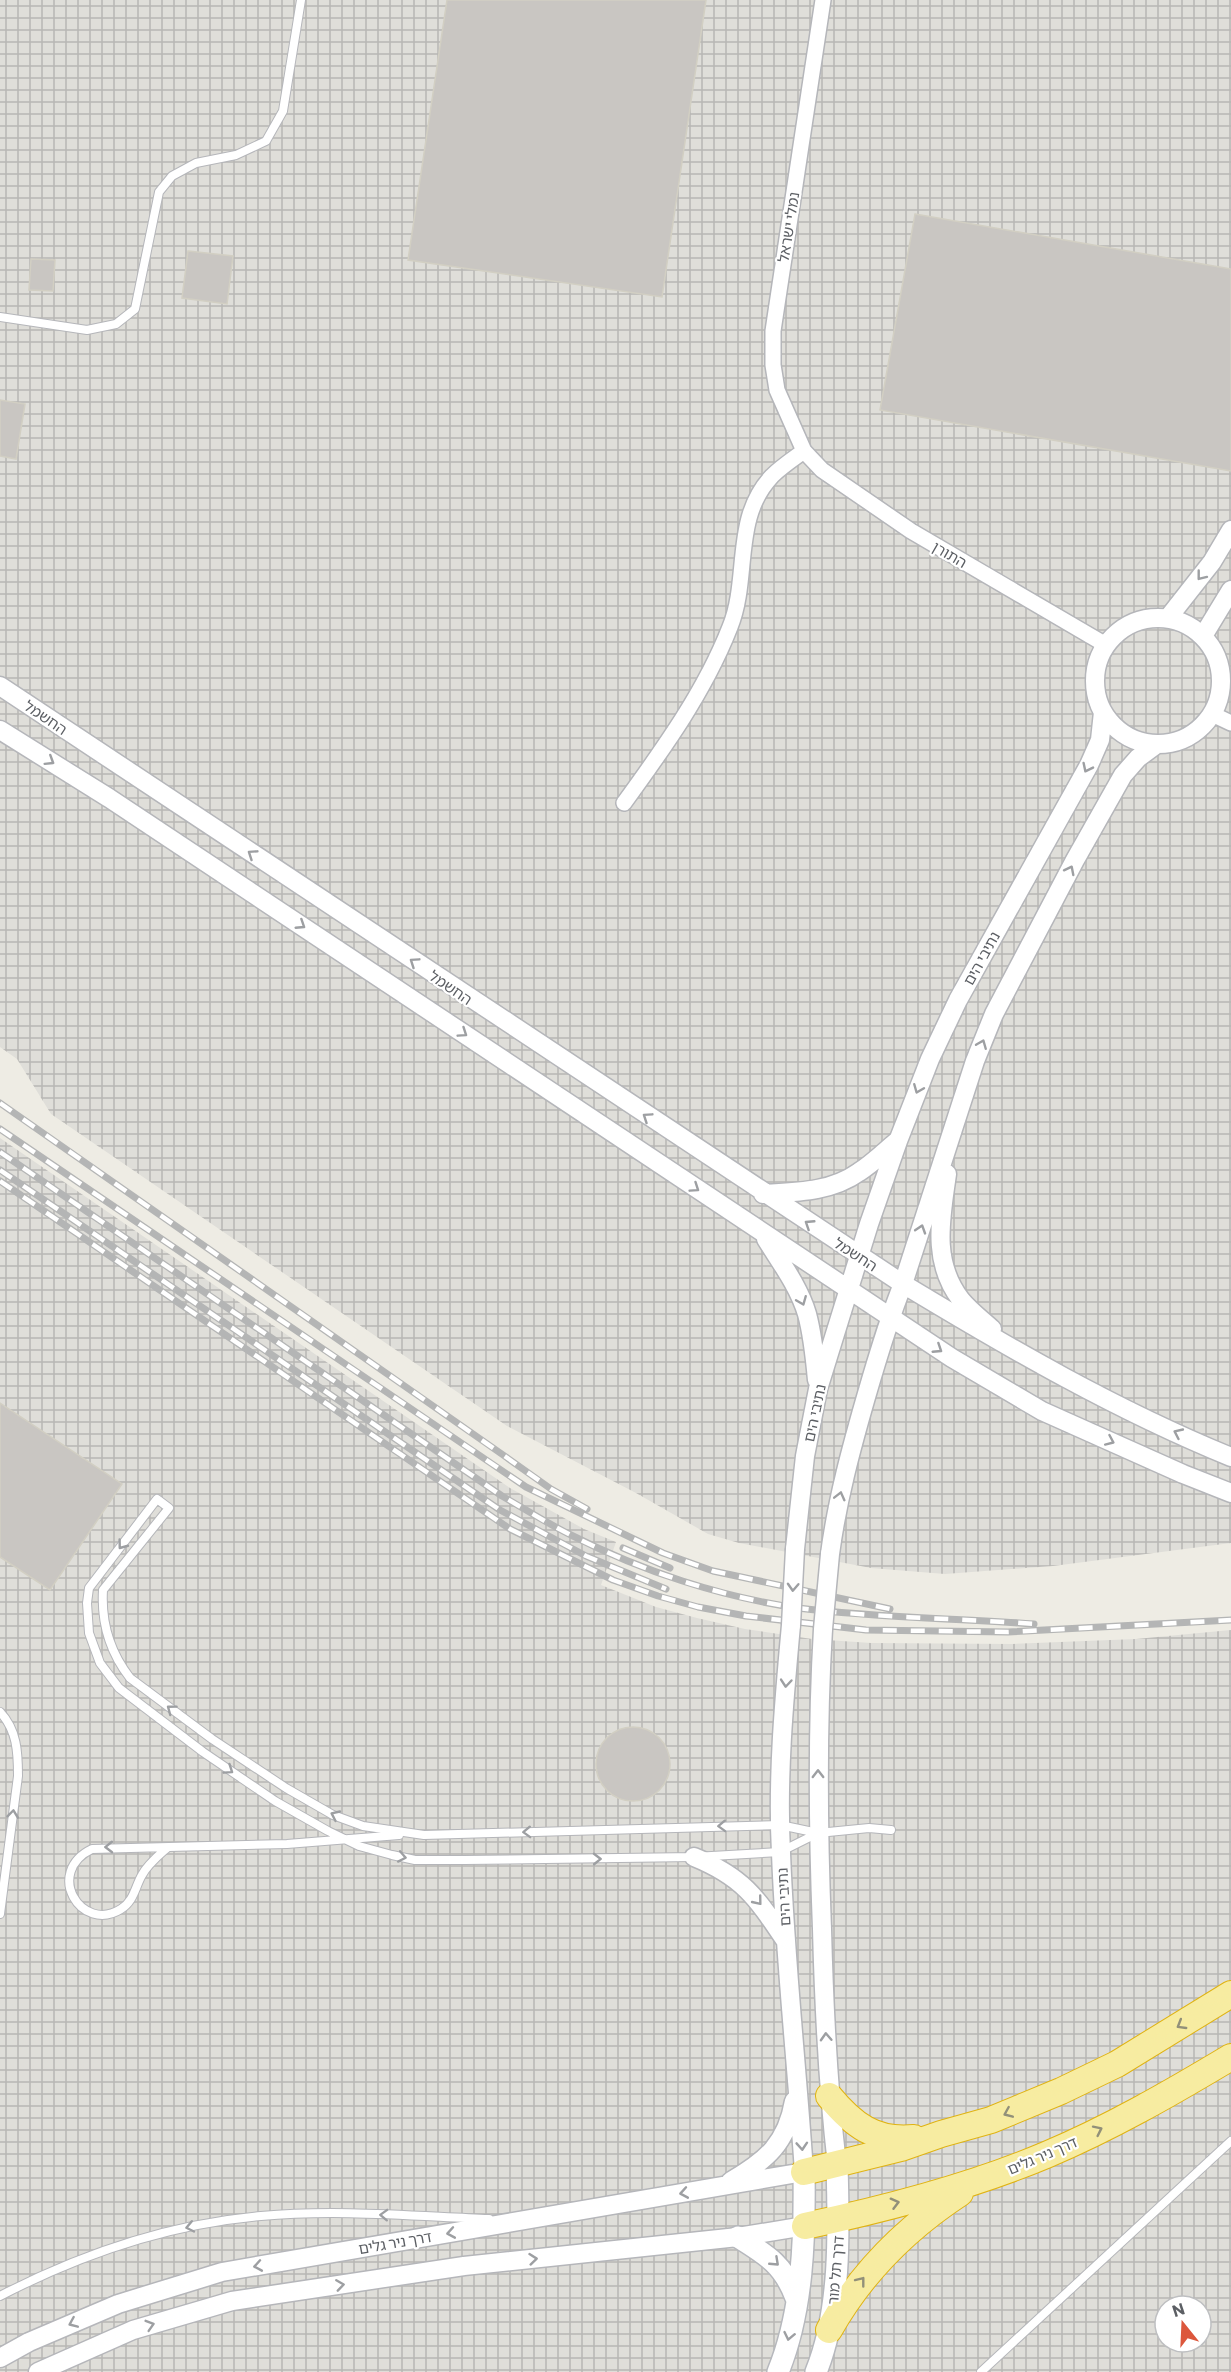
<svg xmlns="http://www.w3.org/2000/svg" width="1231" height="2372" font-family="Commissioner,'Noto Sans Hebrew',sans-serif">
	<style>
		.industrial { fill: url(#industrial-grid); fill-rule: evenodd }
		.building { fill: #c9c6c2; stroke: #d2cfc3; stroke-width: 1.5 }
		.lines { fill: none; stroke-linecap: round; stroke-linejoin: round }
		.service-casing { stroke: #b5b6ba; stroke-width: 10 }
		.minor-casing { stroke: #b5b6ba; stroke-width: 18 }
		.tertiary-casing { stroke: #b5b6ba; stroke-width: 21 }
		.secondary-casing { stroke: #b6b8bd; stroke-width: 24 }
		.trunk-casing { stroke: #e0b312; stroke-width: 28 }
		.service { stroke: #fff; stroke-width: 8 }
		.minor { stroke: #fff; stroke-width: 15 }
		.tertiary { stroke: #fff; stroke-width: 18 }
		.secondary { stroke: #fff; stroke-width: 21 }
		.trunk { stroke: #f7eca1; stroke-width: 26 }
		.rail-casing { stroke: #b4b5b5; stroke-width: 7 }
		.rail { stroke: #fff; stroke-width: 4.5; stroke-dasharray: 14; stroke-linecap: butt }
		.tertiary-bridge-casing { stroke: #b5b6ba; stroke-width: 21; stroke-linecap: butt }
		.tertiary-bridge { stroke: #fff; stroke-width: 18 }
		.oneway { stroke: #9d9fa2 }
		.oneway2 { stroke: #929079 }
		.labels { text-anchor: middle; dominant-baseline: central; stroke-width: 4.5; stroke-linejoin: round; paint-order: stroke }
		.street-label { font-size: 15px; fill: #5c5f64; stroke: #fff }
	</style>
	<defs>
		<pattern id="industrial-grid" width="8" height="8" patternUnits="userSpaceOnUse" patternTransform="scale(1.5)"><rect width="8" height="8" fill="#dfded9"/><path d="M0 4h8M4 0v8" fill="none" stroke="#b8b7b4"/></pattern>
	</defs>
	<rect width="100%" height="100%" fill="#eeece4"/>
	<path class="industrial" d="M0,0H1231V1543L1053,1566L945,1574L871,1568L739,1543L708,1534L636,1493L507,1426L51,1114L17,1059L0,1047Z
		M0,1138L510,1488L584,1529L616,1542L601,1585L656,1607L697,1618L745,1629L812,1639L871,1643L1012,1644L1136,1639L1231,1630V2372H0ZM1165,2306H1201V2342H1165Z"/>
	<path class="building" d="M447,0H706L662,297L408,260Z
		M915,214L1231,269V471L880,410Z
		M188,251L233,256L227,304L182,298Z
		M31,259L55,260L53,291L29,290Z
		M0,400L25,404L16,459L0,456Z
		M0,1403L122,1484L50,1590L0,1557Z
		M596 1764a37 37 0 1 1 74 0a37 37 0 1 1-74 0Z"/>
	<g class="lines">
		<defs>
			<path id="service" d="M0,317L87,330L116,324L135,309L159,192L172,176L196,163L236,155L266,141L283,111L301,0
				M0,1712C17,1730 18,1752 18,1776L0,1914
				M818,1833L780,1852L694,1857L464,1860H415L392,1855L359,1846L328,1831L275,1801L203,1752L119,1688L100,1663L89,1633L87,1603L89,1588L157,1499L169,1508L103,1590C101,1623 109,1651 130,1678L212,1739L286,1788L333,1815L363,1826L424,1835L780,1825L818,1833L869,1828L891,1830
				M167,1848C158,1856 148,1864 142,1875C135,1887 134,1901 121,1909C81,1934 44,1872 92,1849L287,1844L399,1835
				M0,2296C81,2254 169,2224 261,2216C335,2209 414,2216 489,2219
				M981,2372L1231,2141"/>
			<path id="minor" d="M823,0L773,331V365L777,390L804,451L822,470L911,531L1106,645
				M1212,714L1231,723
				M624,803C664,748 705,691 730,627C750,578 732,518 772,476C781,467 793,459 804,451"/>
			<path id="tertiary" d="M1168,618L1212,562L1231,530
				M1095 681a63 63 0 1 1 126 0a63 63 0 1 1-126 0Z
				M1203,636L1231,590
				M0,686L903,1284C1009,1348 1116,1410 1231,1457
				M0,730L109,798L952,1358L1042,1411L1183,1474L1231,1493
				M947,1174C941,1218 931,1261 961,1300C970,1311 982,1320 992,1329
				M763,1194C797,1192 831,1192 859,1172C872,1164 884,1152 896,1142
				M766,1239C781,1263 799,1287 807,1314C813,1336 815,1358 817,1380
				M795,1549L805,1456L818,1389L869,1224L898,1141L930,1059L958,1000L1089,765L1100,740L1103,712
				M830,1554C837,1501 851,1449 866,1397C877,1359 888,1321 903,1284L975,1061L994,1014L1075,860L1123,775L1138,758L1157,744
				M823,1629C817,1729 818,1829 822,1929C824,2008 828,2087 837,2165
				M694,1857C743,1877 756,1897 785,1940
				M731,2181C766,2161 787,2143 794,2101
				M0,2358L29,2342L118,2304L222,2272L804,2172C797,2066 785,1960 781,1853C777,1777 784,1701 791,1625
				M38,2372L133,2330L232,2301L464,2266L738,2237L805,2226"/>
			<path id="secondary" d="M738,2237C767,2255 784,2265 796,2298
				M778,2372C803,2311 805,2238 804,2172
				M816,2372C841,2310 839,2232 837,2165"/>
			<path id="trunk" d="M829,2096C853,2125 875,2142 914,2138
				M804,2172L901,2148L941,2134L991,2120L1061,2091L1117,2064L1231,1994
				M805,2226C885,2209 970,2187 1046,2155C1110,2128 1171,2093 1231,2057
				M829,2330C861,2273 905,2229 960,2193"/>
		</defs>
		<use href="#service" class="service-casing"/>
		<use href="#minor" class="minor-casing"/>
		<use href="#tertiary" class="tertiary-casing"/>
		<use href="#secondary" class="secondary-casing"/>
		<use href="#trunk" class="trunk-casing"/>
		<use href="#service" class="service"/>
		<use href="#minor" class="minor"/>
		<use href="#tertiary" class="tertiary"/>
		<use href="#secondary" class="secondary"/>
		<use href="#trunk" class="trunk"/>
		<defs>
			<path id="rail" d="M0,1103L506,1457L551,1489L587,1509
				M0,1129L526,1487L663,1553L713,1571L890,1609
				M0,1152L502,1496C525,1509 548,1524 573,1536C642,1571 721,1597 798,1608C876,1618 956,1618 1034,1624
				M0,1170L500,1510L586,1556L666,1589
				M0,1181L510,1529L613,1580L658,1596L698,1607L746,1616L866,1630L1008,1632L1231,1620
				M623,1548L670,1568"/>
		</defs>
		<use href="#rail" class="rail-casing"/>
		<use href="#rail" class="rail"/>
		<defs>
			<path id="tertiary-bridge" d="M791,1625L795,1549
				M823,1629L830,1554"/>
		</defs>
		<use href="#tertiary-bridge" class="tertiary-bridge-casing"/>
		<use href="#tertiary-bridge" class="tertiary-bridge"/>
	</g>
	<defs><path id="oneway-chevron" d="M-2-3.5L2.5 0L-2 3.5" fill="none" stroke-width="1.6" stroke-linecap="round" stroke-linejoin="round" transform="scale(1.5)"/></defs>
	<g class="oneway">
		<use href="#oneway-chevron" transform="translate(1201 576) rotate(128)"/>
		<use href="#oneway-chevron" transform="translate(50 761) rotate(32)"/>
		<use href="#oneway-chevron" transform="translate(1087 768) rotate(116)"/>
		<use href="#oneway-chevron" transform="translate(252 854) rotate(-146)"/>
		<use href="#oneway-chevron" transform="translate(1070 870) rotate(-63)"/>
		<use href="#oneway-chevron" transform="translate(301 925) rotate(33)"/>
		<use href="#oneway-chevron" transform="translate(414 962) rotate(-146)"/>
		<use href="#oneway-chevron" transform="translate(463 1033) rotate(34)"/>
		<use href="#oneway-chevron" transform="translate(982 1044) rotate(-68)"/>
		<use href="#oneway-chevron" transform="translate(918 1089) rotate(112)"/>
		<use href="#oneway-chevron" transform="translate(647 1117) rotate(-146)"/>
		<use href="#oneway-chevron" transform="translate(695 1188) rotate(34)"/>
		<use href="#oneway-chevron" transform="translate(809 1224) rotate(-147)"/>
		<use href="#oneway-chevron" transform="translate(921 1229) rotate(-72)"/>
		<use href="#oneway-chevron" transform="translate(802 1301) rotate(68)"/>
		<use href="#oneway-chevron" transform="translate(938 1349) rotate(33)"/>
		<use href="#oneway-chevron" transform="translate(1178 1433) rotate(-155)"/>
		<use href="#oneway-chevron" transform="translate(1110 1441) rotate(24)"/>
		<use href="#oneway-chevron" transform="translate(840 1496) rotate(-76)"/>
		<use href="#oneway-chevron" transform="translate(122 1545) rotate(127)"/>
		<use href="#oneway-chevron" transform="translate(793 1587) rotate(93)"/>
		<use href="#oneway-chevron" transform="translate(786 1683) rotate(95)"/>
		<use href="#oneway-chevron" transform="translate(171 1709) rotate(-143)"/>
		<use href="#oneway-chevron" transform="translate(229 1770) rotate(34)"/>
		<use href="#oneway-chevron" transform="translate(818 1774) rotate(-90)"/>
		<use href="#oneway-chevron" transform="translate(13 1814) rotate(-83)"/>
		<use href="#oneway-chevron" transform="translate(335 1815) rotate(-155)"/>
		<use href="#oneway-chevron" transform="translate(722 1826) rotate(178)"/>
		<use href="#oneway-chevron" transform="translate(527 1832) rotate(178)"/>
		<use href="#oneway-chevron" transform="translate(109 1847) rotate(179)"/>
		<use href="#oneway-chevron" transform="translate(402 1857) rotate(11)"/>
		<use href="#oneway-chevron" transform="translate(597 1859) rotate(-1)"/>
		<use href="#oneway-chevron" transform="translate(758 1901) rotate(51)"/>
		<use href="#oneway-chevron" transform="translate(826 2037) rotate(-93)"/>
		<use href="#oneway-chevron" transform="translate(802 2146) rotate(86)"/>
		<use href="#oneway-chevron" transform="translate(684 2193) rotate(170)"/>
		<use href="#oneway-chevron" transform="translate(384 2215) rotate(-178)"/>
		<use href="#oneway-chevron" transform="translate(190 2227) rotate(168)"/>
		<use href="#oneway-chevron" transform="translate(451 2233) rotate(170)"/>
		<use href="#oneway-chevron" transform="translate(533 2259) rotate(-6)"/>
		<use href="#oneway-chevron" transform="translate(775 2262) rotate(43)"/>
		<use href="#oneway-chevron" transform="translate(258 2266) rotate(170)"/>
		<use href="#oneway-chevron" transform="translate(340 2285) rotate(-8)"/>
		<use href="#oneway-chevron" transform="translate(73 2323) rotate(157)"/>
		<use href="#oneway-chevron" transform="translate(150 2325) rotate(-17)"/>
		<use href="#oneway-chevron" transform="translate(789 2336) rotate(102)"/>
	</g>
	<g class="oneway2">
		<use href="#oneway-chevron" transform="translate(1181 2025) rotate(149)"/>
		<use href="#oneway-chevron" transform="translate(1008 2113) rotate(157)"/>
		<use href="#oneway-chevron" transform="translate(1098 2130) rotate(-26)"/>
		<use href="#oneway-chevron" transform="translate(895 2203) rotate(-15)"/>
		<use href="#oneway-chevron" transform="translate(861 2281) rotate(-52)"/>
	</g>
	<g class="labels">
		<g class="street-label">
			<text transform="translate(788 227) rotate(-81)">נמלי ישראל</text>
			<text transform="translate(950 554) rotate(30)">התורן</text>
			<text transform="translate(46 717) rotate(34)">החשמל</text>
			<text transform="translate(981 958) rotate(-61)">נתיבי הים</text>
			<text transform="translate(451 987) rotate(34)">החשמל</text>
			<text transform="translate(856 1254) rotate(33)">החשמל</text>
			<text transform="translate(814 1413) rotate(-78)">נתיבי הים</text>
			<text transform="translate(783 1897) rotate(-93)">נתיבי הים</text>
			<text transform="translate(1042 2155) rotate(-23)">דרך ניר גלים</text>
			<text transform="translate(395 2242) rotate(-10)">דרך ניר גלים</text>
			<text transform="translate(835 2270) rotate(-85)">דרך תל מור</text>
		</g>
	</g>
	<g transform="translate(1183 2324) rotate(342)"><circle r="28" fill="#ffffff" stroke="#bebfc1" stroke-width="1.5"/>
	<path d="M0-4.5L10 22L0 15L-10 22Z" fill="#dc573c"/>
	<text y="-9" font-size="16" font-weight="bold" text-anchor="middle" fill="#5c5f64">N</text>
	</g>
</svg>
